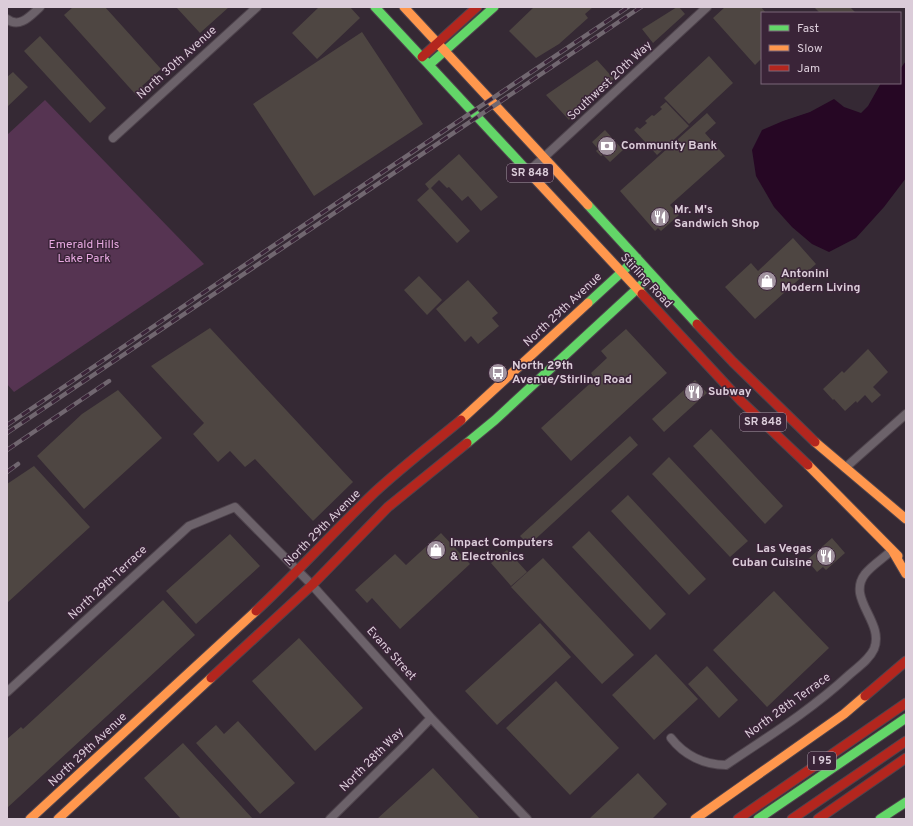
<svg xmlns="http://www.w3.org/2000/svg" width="913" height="826" font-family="Overpass,sans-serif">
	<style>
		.green { fill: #563452 }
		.water { fill: #260724 }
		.building { fill: #4e4642 }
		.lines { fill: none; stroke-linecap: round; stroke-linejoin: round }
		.street-casing { stroke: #4f444d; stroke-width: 10 }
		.fast-casing { stroke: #4f444d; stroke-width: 11 }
		.slow-casing { stroke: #4f444d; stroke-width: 11 }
		.jam-casing { stroke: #4f444d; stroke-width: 11 }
		.street { stroke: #6c626a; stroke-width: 8 }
		.fast { stroke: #63d668; stroke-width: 9 }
		.slow { stroke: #ff974d; stroke-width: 9 }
		.jam { stroke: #b3261e; stroke-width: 9 }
		.rail-casing { stroke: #716770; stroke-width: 4.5 }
		.rail { stroke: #3a2438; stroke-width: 3; stroke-dasharray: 9; stroke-linecap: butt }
		.labels { text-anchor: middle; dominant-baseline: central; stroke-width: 3; stroke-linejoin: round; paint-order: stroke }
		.shield { fill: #3a2438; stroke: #ab9aa9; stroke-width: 1 }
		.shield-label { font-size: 11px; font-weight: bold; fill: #dbccd9 }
		.street-label { font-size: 12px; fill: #dbccd9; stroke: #3a2438 }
		.poi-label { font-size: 12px; font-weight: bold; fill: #dbccd9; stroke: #3a2438; text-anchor: start }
		.park-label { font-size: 12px; fill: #e7a9e0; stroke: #3a2438 }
	</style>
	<rect width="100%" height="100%" fill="#352934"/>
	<path class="green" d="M45,100L204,264L14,392L7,384V135Z"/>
	<path class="water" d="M906,61V178L884,207L856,238L829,252L812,244L792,227L774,207L756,176L752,150L762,130L783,121L810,112L834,99L844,107L861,113L868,106L881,83H900V69Z"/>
	<path class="building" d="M73,7H105L161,69L142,86L145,89L137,96L64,15Z
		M176,7H229L200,33Z
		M319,7H350L360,18L317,59L292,33Z
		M534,7H593L585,14L588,18L559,44L536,58L509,31Z
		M677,7H679L685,14L653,43L642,29Z
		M725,7H761L766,13H762V58L755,65L713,18Z
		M814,7H850L856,13H820Z
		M362,32L423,124L314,196L253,104Z
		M40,36L106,108L90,123L24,51Z
		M709,56L733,83L689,124L664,98Z
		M597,60L614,79L569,120L546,95Z
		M13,72L28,87L7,107V77Z
		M666,102L689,126L657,155L634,130L637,127L640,129L647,123L645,121L652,115L654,116L662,109L660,107Z
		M707,113L716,123L705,133L725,156L670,205L679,215L661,231L658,228L655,231L620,191Z
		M605,130L623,150L610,162L603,155L601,156L596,151L598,149L592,142Z
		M459,154L498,197L481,211L468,196L462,201L449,187L447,188L439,180L431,188L470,231L457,243L417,200L429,189L425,184Z
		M793,238L816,264L755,319L725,287L751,263L758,271Z
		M419,276L442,300L427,315L404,290Z
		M468,280L498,313L492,318L499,326L478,344L471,336L465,342L436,309Z
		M210,328L353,482L313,521L255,459L245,467L230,451L218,462L193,434L204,423L151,366Z
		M626,329L667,373L571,461L541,428L595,379L591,373L607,358L601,351Z
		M868,349L888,372L873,387L881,395L872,403L865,395L857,403L856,401L845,411L834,399L833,400L823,389L842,371L844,373Z
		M695,380L707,393L664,432L652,419Z
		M118,390L162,438L84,509L37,456L82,414Z
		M711,429L783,506L765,524L693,446Z
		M630,436L638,445L529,545L520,536Z
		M669,457L748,541L730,557L652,474Z
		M34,466L90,527L7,603V484Z
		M628,495L706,579L689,595L611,511Z
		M589,531L666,614L650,630L572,547Z
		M441,533L470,564L400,629L372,598L367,603L355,590L395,554L406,565Z
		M230,534L260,566L196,624L166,591Z
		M832,538L845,553L826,570L823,567L817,572L807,560Z
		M507,550L527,572L511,586L491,563Z
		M543,558L634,655L602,684L511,587Z
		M774,591L829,648L767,707L713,650Z
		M163,600L195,635L7,808V739L21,727L23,729Z
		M540,623L571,657L497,725L465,691Z
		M299,638L363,708L315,751L252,681Z
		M656,654L698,699L654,740L612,695Z
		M707,666L738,700L719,718L688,684Z
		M556,681L619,748L570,795L506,728Z
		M238,721L295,783L260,814L196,743L216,725L224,734Z
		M183,743L253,819H181L144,778Z
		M433,768L480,819H377Z
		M638,773L667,804L652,819H592L590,818Z"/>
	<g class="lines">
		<defs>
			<path id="street" d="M7,19C20,29 31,15 40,7
				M113,138L257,7
				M528,172L707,7
				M845,468L906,414
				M7,692L189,526L235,507L312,585L431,718L527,819
				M671,738C684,755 704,765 726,765C769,736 811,710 849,675C858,667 869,660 874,649C885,622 846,599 865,574C872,565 884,558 892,550
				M330,819L403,747L431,718"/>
			<path id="fast" d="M375,7L535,179
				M429,65L494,7
				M588,205L697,324
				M588,303L637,258
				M467,443L495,420L652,275
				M758,819L906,718
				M880,819L906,802"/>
			<path id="slow" d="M404,7L588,205
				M535,179L642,294
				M461,420L588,303
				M815,442L906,519
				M808,465L898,556
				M892,550L906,574
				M30,819L256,611
				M58,819L211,678
				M695,819L844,714L865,696"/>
			<path id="jam" d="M422,57L477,7
				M642,294L741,401L808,465
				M697,324L733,362L815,442
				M256,611C297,573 334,531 375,492C402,467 432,444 461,420
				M211,678L312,585L388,507L467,443
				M865,696L906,661
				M738,819L906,703
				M792,819L906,741
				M818,819L906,758"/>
		</defs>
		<use href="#street" class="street-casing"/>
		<use href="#fast" class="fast-casing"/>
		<use href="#slow" class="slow-casing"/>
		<use href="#jam" class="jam-casing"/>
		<use href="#street" class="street"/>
		<use href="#fast" class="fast"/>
		<use href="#slow" class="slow"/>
		<use href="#jam" class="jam"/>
		<defs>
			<path id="rail" d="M7,425L628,7
				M7,433L641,7
				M7,450L109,381
				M7,472L18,464"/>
		</defs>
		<use href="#rail" class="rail-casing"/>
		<use href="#rail" class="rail"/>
	</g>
	<defs>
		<symbol id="bank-disc" viewBox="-11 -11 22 22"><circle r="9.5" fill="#a1939f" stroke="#3a2438"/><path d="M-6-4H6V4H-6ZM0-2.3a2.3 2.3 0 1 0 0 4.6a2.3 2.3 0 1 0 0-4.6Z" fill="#fff"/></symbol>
		<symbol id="restaurant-disc" viewBox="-11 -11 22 22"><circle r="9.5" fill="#a1939f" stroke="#3a2438"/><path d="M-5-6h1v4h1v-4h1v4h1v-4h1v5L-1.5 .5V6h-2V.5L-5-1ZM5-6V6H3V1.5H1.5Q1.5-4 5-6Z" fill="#fff"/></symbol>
		<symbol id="shop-disc" viewBox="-11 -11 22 22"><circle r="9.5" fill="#a1939f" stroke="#3a2438"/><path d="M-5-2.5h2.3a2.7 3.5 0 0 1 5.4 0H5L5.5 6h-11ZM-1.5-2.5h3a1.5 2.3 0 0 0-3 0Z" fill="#fff"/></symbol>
		<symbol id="bus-disc" viewBox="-11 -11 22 22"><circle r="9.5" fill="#a1939f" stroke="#3a2438"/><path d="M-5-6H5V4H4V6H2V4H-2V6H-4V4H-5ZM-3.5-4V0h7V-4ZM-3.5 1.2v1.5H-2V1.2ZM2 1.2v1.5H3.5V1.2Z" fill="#fff"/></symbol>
	</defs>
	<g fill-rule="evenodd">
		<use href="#bank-disc" x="596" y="135" width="22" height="22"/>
		<use href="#restaurant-disc" x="649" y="206" width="22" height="22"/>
		<use href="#shop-disc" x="756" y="270" width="22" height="22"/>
		<use href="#bus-disc" x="487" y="362" width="22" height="22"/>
		<use href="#restaurant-disc" x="683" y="381" width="22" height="22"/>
		<use href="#shop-disc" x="425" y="539" width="22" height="22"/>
		<use href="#restaurant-disc" x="815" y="545" width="22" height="22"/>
	</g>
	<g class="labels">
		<g class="shield">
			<rect x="507" y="164" width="46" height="18" rx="3"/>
			<rect x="740" y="413" width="46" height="18" rx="3"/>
			<rect x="808" y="752" width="28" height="18" rx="3"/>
		</g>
		<g class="shield-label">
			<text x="530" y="173">SR 848</text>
			<text x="763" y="422">SR 848</text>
			<text x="822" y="761">I 95</text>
		</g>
		<g class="street-label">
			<text transform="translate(177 63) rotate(-42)">North 30th Avenue</text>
			<text transform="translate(610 81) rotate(-43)">Southwest 20th Way</text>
			<text transform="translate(646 281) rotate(47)">Stirling Road</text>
			<text transform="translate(563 310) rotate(-43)">North 29th Avenue</text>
			<text transform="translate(323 528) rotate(-45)">North 29th Avenue</text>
			<text transform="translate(108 583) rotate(-43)">North 29th Terrace</text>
			<text transform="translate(391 654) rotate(48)">Evans Street</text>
			<text transform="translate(788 706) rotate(-36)">North 28th Terrace</text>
			<text transform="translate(88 750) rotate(-43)">North 29th Avenue</text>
			<text transform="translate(372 760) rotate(-45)">North 28th Way</text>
		</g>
		<g class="poi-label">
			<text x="621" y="146">Community Bank</text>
			<text x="674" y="210">Mr. M's<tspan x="674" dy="14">Sandwich Shop</tspan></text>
			<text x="781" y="274">Antonini<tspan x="781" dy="14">Modern Living</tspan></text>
			<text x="512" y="366">North 29th<tspan x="512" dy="14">Avenue/Stirling Road</tspan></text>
			<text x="708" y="392">Subway</text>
			<text x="450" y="543">Impact Computers<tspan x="450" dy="14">&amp; Electronics</tspan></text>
			<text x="812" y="549" text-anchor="end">Las Vegas<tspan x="812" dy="14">Cuban Cuisine</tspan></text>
		</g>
		<g class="park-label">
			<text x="84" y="245">Emerald Hills<tspan x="84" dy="14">Lake Park</tspan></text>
		</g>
	</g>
	<rect width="913" height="826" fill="none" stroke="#dbccd9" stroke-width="16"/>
	<rect x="761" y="12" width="140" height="72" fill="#3a2438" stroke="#7a6778"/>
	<rect x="769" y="25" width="20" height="6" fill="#63d668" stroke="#7a6778"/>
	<text x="797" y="32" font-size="12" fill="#dbccd9">Fast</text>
	<rect x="769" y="45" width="20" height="6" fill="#ff974d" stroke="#7a6778"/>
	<text x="797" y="52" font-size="12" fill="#dbccd9">Slow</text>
	<rect x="769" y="65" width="20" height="6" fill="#b3261e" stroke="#7a6778"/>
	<text x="797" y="72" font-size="12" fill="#dbccd9">Jam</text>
</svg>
